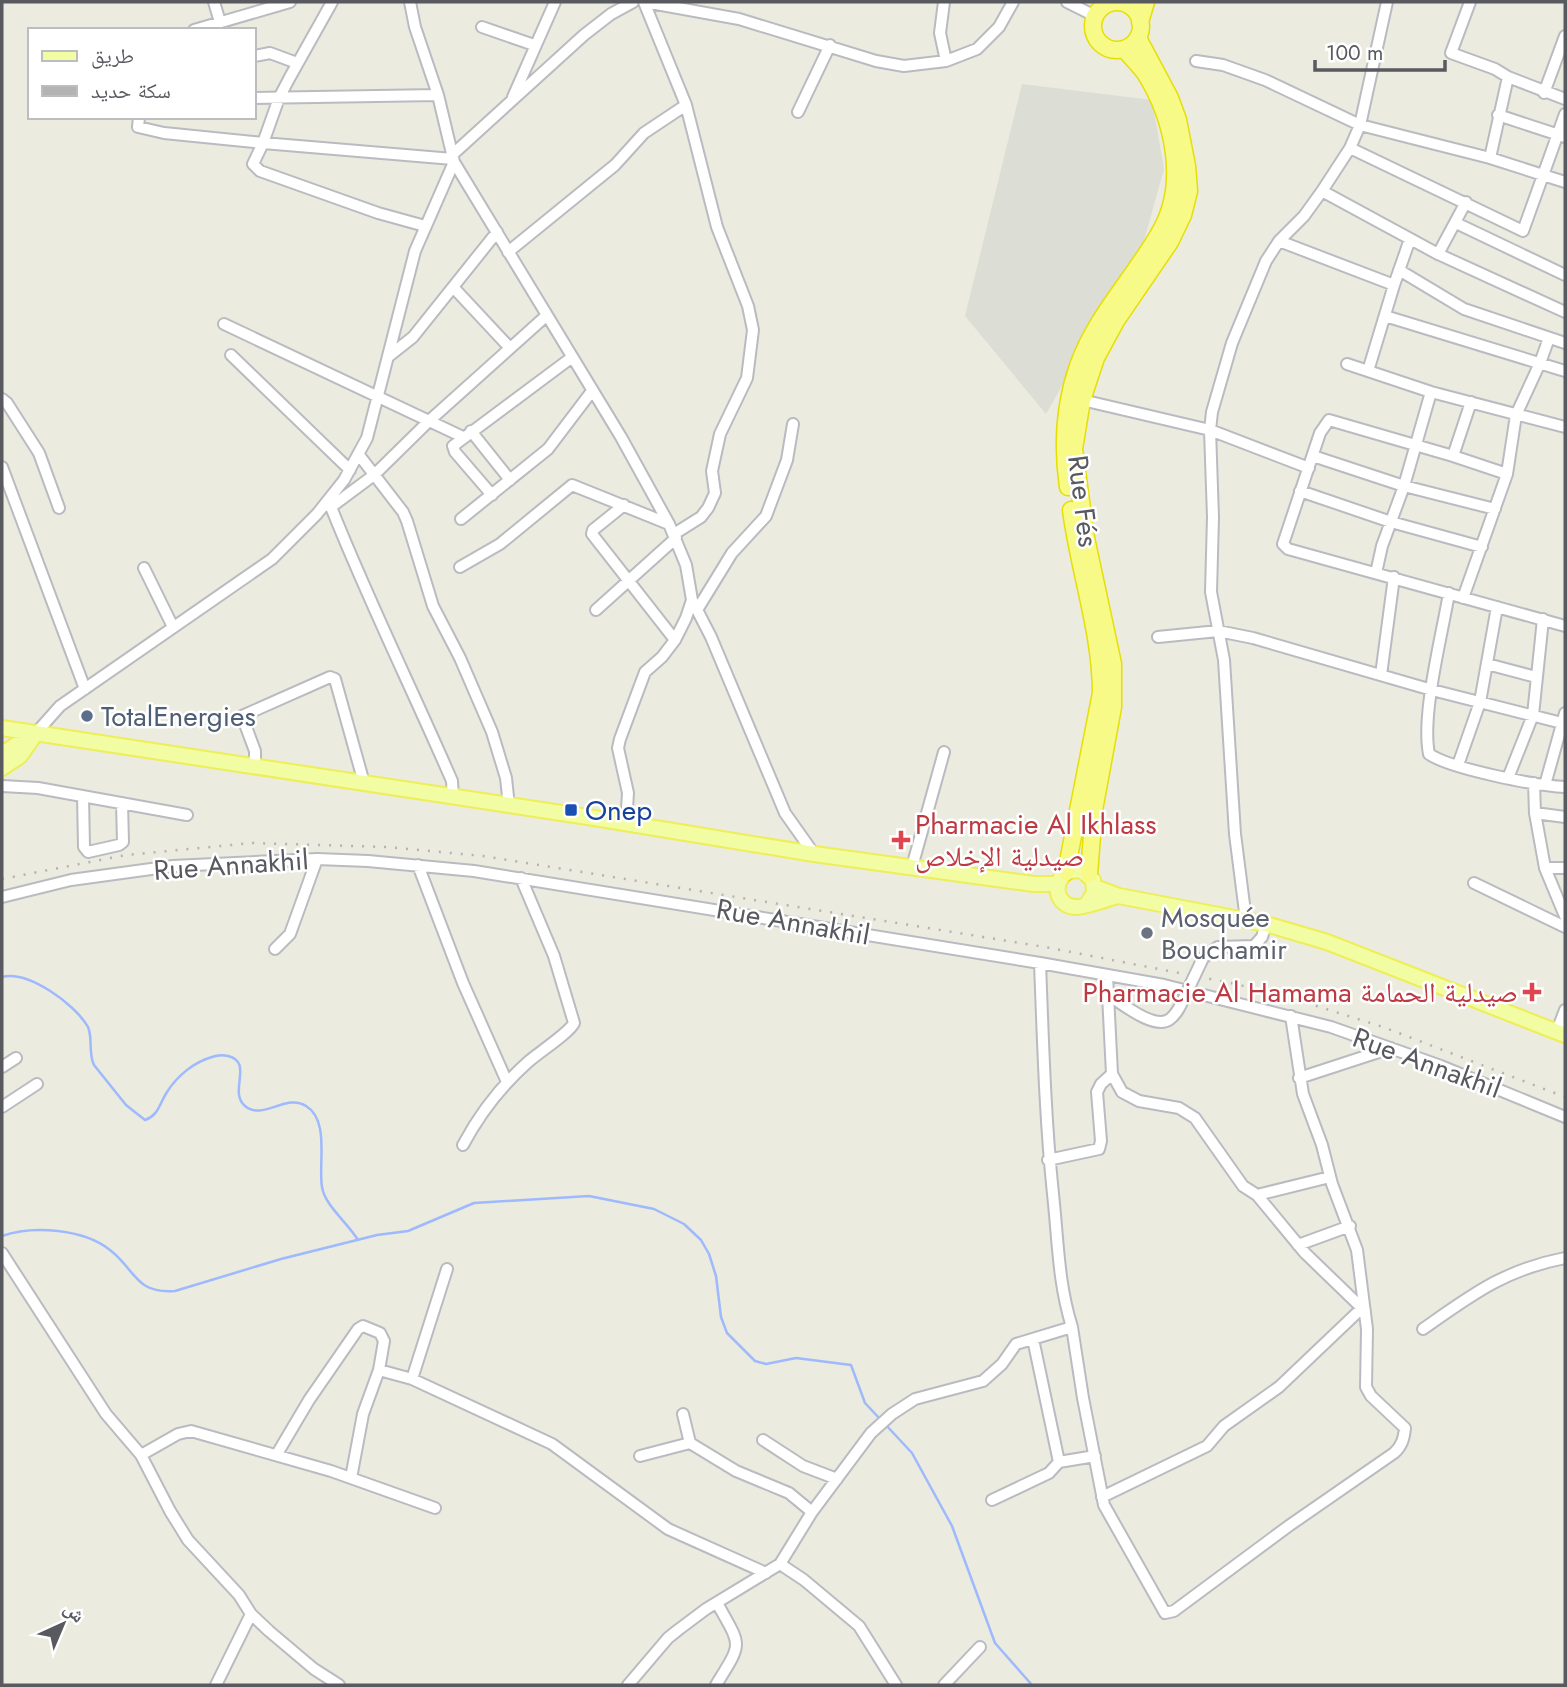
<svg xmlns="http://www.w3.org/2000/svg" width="1567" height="1687" font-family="Jost,'Noto Naskh Arabic',sans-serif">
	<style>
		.industrial { fill: #dcddd4 }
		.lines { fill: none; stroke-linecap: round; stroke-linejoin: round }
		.stream { stroke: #9eb9fd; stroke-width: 2.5 }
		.minor-casing { stroke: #babbc1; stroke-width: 14 }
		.major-casing { stroke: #eeee56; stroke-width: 18 }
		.highway-casing { stroke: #e6df05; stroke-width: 19 }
		.minor { stroke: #fff; stroke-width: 10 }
		.major { stroke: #f2fda3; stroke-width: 14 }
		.highway { stroke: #f7fa87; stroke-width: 16 }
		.rail { stroke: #b3b3b4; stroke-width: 2.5; stroke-dasharray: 2 9; stroke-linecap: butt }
		.minor-bridge-casing { stroke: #babbc1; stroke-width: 14; stroke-linecap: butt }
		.minor-bridge { stroke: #fff; stroke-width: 10 }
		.service-dot { fill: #5c6f8a; stroke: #fff; stroke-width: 2.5 }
		.transit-dot { fill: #1a4fb4; stroke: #fff; stroke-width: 2.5 }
		.health-dot { fill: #e0444e; stroke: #fff; stroke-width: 2.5 }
		.worship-dot { fill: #6b7280; stroke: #fff; stroke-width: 2.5 }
		.labels { text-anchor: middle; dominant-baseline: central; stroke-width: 5; stroke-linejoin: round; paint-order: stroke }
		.street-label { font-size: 28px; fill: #585a60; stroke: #fff }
		.service-label { font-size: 28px; fill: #4e5e75; stroke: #fff; text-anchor: start }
		.transit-label { font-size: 28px; fill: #164399; stroke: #fff; text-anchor: start }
		.health-label { font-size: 28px; fill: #be3a42; stroke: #fff; text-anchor: start }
		.worship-label { font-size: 28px; fill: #5b616d; stroke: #fff; text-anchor: start }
	</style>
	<rect width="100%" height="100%" fill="#ebebdf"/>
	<path class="industrial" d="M1022,84L1152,100L1164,169L1143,244L1046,414L965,316Z"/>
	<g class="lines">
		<path class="stream" d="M2,977C28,970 75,1004 88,1027C93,1038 88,1053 94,1065L126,1105L145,1120C159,1115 159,1104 167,1092C177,1076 194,1062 212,1057C217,1055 224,1055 228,1056C254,1062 228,1092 245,1106C263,1121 286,1093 306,1106C330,1120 318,1165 322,1187C325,1206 348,1223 358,1240
			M2,1236C33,1225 84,1229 110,1250C136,1270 135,1294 175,1291L281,1259L377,1235L408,1231L474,1203L589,1196L654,1209L684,1224L701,1240L709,1254L716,1276L721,1317L727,1333L755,1361L766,1364L796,1358L851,1365L865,1403L880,1419
			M885,1424L912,1453L952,1526L995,1643L1032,1685"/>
		<defs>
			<path id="minor" d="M214,2L220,22
				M332,2L290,77L279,98L263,143L453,159
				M410,2L415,27L438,95L454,162L621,437L669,524L686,565L692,600L711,637L785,813L814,854
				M644,2L686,105L717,227L748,306L753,330L747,378L720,434L712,471L715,493L708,508L701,517L674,534
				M645,2L739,19L876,61L904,66L946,61L977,49L999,27L1013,2
				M944,2L940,33L946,61
				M1067,2L1095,16
				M1470,2L1451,53L1495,69L1508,77L1565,99
				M482,27L534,45
				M194,30L290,2
				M254,56L270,53L297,63
				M1196,61L1223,65L1265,80L1360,125L1490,158L1565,182
				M1544,93L1565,36
				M513,97L555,2
				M254,98L438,95
				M798,112L830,45
				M1498,115L1565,137
				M139,117L138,127L164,133L263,143L253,164L260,171L378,213L425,226
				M1350,148L1523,231L1565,114
				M452,155L584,35L611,14L633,2
				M1490,158L1508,77
				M1322,191L1438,254L1565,312
				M1456,223L1565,275
				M1279,241L1394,285L1410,239
				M508,252L615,165L644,133L686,105
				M1438,254L1466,202
				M1399,270L1464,309L1565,343
				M453,287L510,348
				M1385,316L1565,371
				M224,324L463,437
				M231,355L350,470
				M389,356L413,337L497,232
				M1347,364L1431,392L1565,427
				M1368,371L1394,285
				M2,399L7,403L39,453L59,508
				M1082,400L1210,430L1309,468
				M471,431L510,480
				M359,455L403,512L407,521L433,606L460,658L492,732L506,778L509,806
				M1313,456L1404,486L1495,509
				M1453,456L1471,402
				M2,467L85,689
				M1507,474L1453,456L1329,420L1320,433L1283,544L1288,549L1565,626
				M1300,491L1391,522L1482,547
				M492,495L455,452L453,446L571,358
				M326,505L331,507L374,475L429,421L546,316
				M624,505L593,530L592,534L675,640
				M331,507C368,600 412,689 452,781L453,797
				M461,519L548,449L592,391
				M460,567L500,544L572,485L669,524
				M144,568L173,627
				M1376,573L1382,546L1404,486L1431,392
				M1449,593C1442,635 1421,715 1429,754C1451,769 1538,786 1565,787
				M1463,598L1507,474L1516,415L1540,363L1549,338
				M596,610L676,538
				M697,610L732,553L766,516L787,460L793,424
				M1158,637L1218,631L1253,638L1432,690L1562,723
				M1487,664L1536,677
				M1381,675L1394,577
				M36,733L60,706L272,559L317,514L344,480L367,438L415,251L454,162
				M1458,765L1480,702L1497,607
				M255,767V751L242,716L330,677L335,679L364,783
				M1508,778L1533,715L1543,619
				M1534,783L1535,813L1545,868L1565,916
				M1545,785L1565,713
				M2,786L38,788L187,815
				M83,796L84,847L88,852L119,845L123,842L122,803
				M1535,813L1565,817
				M626,824L628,793L618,748L620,739L645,672L662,657L675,640L686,618L692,600
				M418,865L463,983L507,1082
				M912,867L944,752
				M1545,868H1565
				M1474,883L1565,927
				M2,897L71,880L173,866L317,859L368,861L474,871L1040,963L1164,985L1331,1027L1441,1066L1565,1117
				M1246,920L1235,834L1224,660L1211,592L1213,517L1210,430L1212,412L1232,343L1266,261L1279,241L1304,216L1322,191L1350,148L1360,125L1387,2
				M275,949L290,934L317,859
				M1203,958L1218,947L1254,946L1262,937L1266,924
				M1040,963C1043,1040 1045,1117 1053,1194C1058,1239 1058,1283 1072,1327L1083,1398L1104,1505L1165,1613L1174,1611L1290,1525L1394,1453C1402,1446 1404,1438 1405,1428L1371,1396L1366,1387L1367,1329L1357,1250L1332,1184L1322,1145L1303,1094L1291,1016
				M1107,975L1112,1074L1122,1092L1139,1101L1179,1108L1195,1118L1243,1186L1257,1195L1305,1253L1365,1311
				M1107,994C1121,1003 1155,1031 1170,1019C1178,1013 1181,1004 1185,996
				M1557,1031L1565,1010
				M2,1067L16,1058
				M1299,1078L1391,1048
				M2,1107L37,1084
				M463,1145C480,1113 501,1086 528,1062C538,1053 569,1033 574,1023L554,956L521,878
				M1048,1160L1099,1149L1101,1141L1097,1092L1101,1084L1112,1074
				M1257,1195L1330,1177
				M1298,1245L1350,1226
				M2,1253L106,1414L141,1455L170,1511L188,1540L239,1595L251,1614L269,1631L314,1669L339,1685
				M1423,1329C1473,1294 1504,1270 1565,1258
				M1033,1339L1059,1462
				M379,1370L412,1379L552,1444L668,1529L766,1573
				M412,1379L447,1269
				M683,1414L690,1443L736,1471L789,1493L812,1512
				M763,1440L803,1466L837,1479
				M277,1454L309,1400L358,1329L363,1326L380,1333L384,1341L379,1370L363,1414L351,1478
				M141,1455L178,1434L191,1431L331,1471L435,1508
				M640,1456L690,1443
				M1102,1497L1207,1446L1224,1426L1279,1387L1362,1308
				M992,1500L1049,1473L1059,1462L1095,1456
				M780,1564L804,1580L859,1626L896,1685
				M216,1685L251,1614
				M628,1685L668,1638L678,1630L706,1609L780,1564L812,1512L871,1433L892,1414L915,1399L983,1381L1002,1364L1016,1344L1072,1327
				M716,1685C743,1641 742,1648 717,1603
				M944,1685L980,1647"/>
			<path id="major" d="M2,728L588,817L814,854L1034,884H1058
				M2,754L31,735
				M2,768L20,756L36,733
				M1095,887L1119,896L1266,924L1327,942L1565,1035
				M1087,904L1094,893L1093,880L1081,870C1052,868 1050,905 1075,907C1083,908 1109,898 1119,896"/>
			<path id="highway" d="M1093 26a24 24 0 1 1 48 0a24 24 0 1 1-48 0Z
				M1140,22L1146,2
				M1068,487C1062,446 1064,406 1078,366C1096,315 1135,277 1161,230C1188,182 1173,118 1145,73C1139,65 1131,57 1124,49
				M1066,872L1101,693C1101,632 1079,571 1071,510
				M1089,874L1094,810L1113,707V664L1086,538L1074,449L1082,400L1096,358L1116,321L1170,242L1183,215L1189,191L1187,166L1178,120L1170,98L1138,38"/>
		</defs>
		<use href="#minor" class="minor-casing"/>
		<use href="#major" class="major-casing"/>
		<use href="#highway" class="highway-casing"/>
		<use href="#minor" class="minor"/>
		<use href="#major" class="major"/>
		<use href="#highway" class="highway"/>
		<path class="rail" d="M2,879L126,855L252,843L387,847L483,856L1045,947L1231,983L1279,994L1383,1027L1565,1097"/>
		<defs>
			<path id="minor-bridge" d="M1185,996L1203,958"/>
		</defs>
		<use href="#minor-bridge" class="minor-bridge-casing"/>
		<use href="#minor-bridge" class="minor-bridge"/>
	</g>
	<circle class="service-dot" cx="87" cy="716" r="7"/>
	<rect class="transit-dot" x="564" y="803" width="14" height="14" rx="3.5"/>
	<g class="health-dot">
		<path d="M897.5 829.5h7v7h7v7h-7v7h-7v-7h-7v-7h7z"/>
		<path d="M1528.5 981.5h7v7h7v7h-7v7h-7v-7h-7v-7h7z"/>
	</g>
	<circle class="worship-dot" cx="1147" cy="933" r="7"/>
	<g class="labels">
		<g class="street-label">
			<text transform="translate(1083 501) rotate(83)">Rue Fés</text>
			<text transform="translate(231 865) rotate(-4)">Rue Annakhil</text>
			<text transform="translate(793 922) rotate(10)">Rue Annakhil</text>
			<text transform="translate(1427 1063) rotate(20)">Rue Annakhil</text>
		</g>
		<g class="service-label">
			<text x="101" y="716">TotalEnergies</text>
		</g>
		<g class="transit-label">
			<text x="585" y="810">Onep</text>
		</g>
		<g class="health-label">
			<text x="915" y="824">Pharmacie Al Ikhlass<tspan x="915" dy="32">صيدلية الإخلاص</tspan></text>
			<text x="1518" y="992" text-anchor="end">Pharmacie Al Hamama صيدلية الحمامة</text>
		</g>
		<g class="worship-label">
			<text x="1161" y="917">Mosquée<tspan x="1161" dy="32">Bouchamir</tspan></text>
		</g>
	</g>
	<rect width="1567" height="1687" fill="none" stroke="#585a60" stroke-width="7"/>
	<rect x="28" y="28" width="228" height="91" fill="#ffffff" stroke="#bcbdbf" stroke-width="2"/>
	<rect x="42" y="51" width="35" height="10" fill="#f2fda3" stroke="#bcbdbf" stroke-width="2"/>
	<text x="91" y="63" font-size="21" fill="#585a60">طريق</text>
	<rect x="42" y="86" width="35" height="10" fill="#b3b3b4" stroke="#bcbdbf" stroke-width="2"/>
	<text x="91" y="98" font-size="21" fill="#585a60">سكة حديد</text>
	<g transform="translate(63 1624) rotate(44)" stroke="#ffffff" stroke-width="5" paint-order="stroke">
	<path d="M0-5L12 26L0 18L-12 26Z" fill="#585a60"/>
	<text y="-10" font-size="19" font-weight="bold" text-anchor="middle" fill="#585a60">ش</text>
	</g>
	<path d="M1315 60v10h130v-10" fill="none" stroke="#585a60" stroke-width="3.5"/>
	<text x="1326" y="60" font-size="21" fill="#585a60" stroke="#ffffff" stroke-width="5" paint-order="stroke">100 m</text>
</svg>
